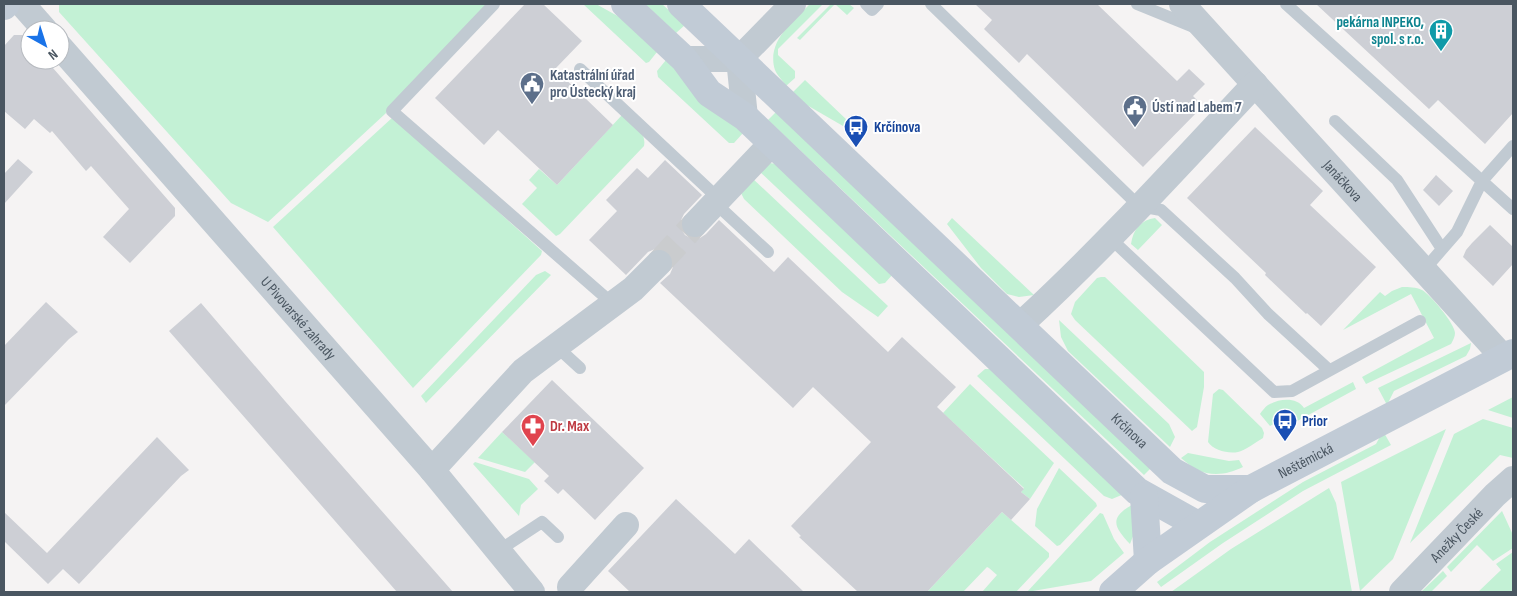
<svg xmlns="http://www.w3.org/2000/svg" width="1517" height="596" font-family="'Sofia Sans Condensed',sans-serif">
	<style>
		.green { fill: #c3f1d5 }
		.building { fill: #cdcfd5 }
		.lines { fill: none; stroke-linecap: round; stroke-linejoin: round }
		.street-tunnel { stroke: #caccce; stroke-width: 26; stroke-dasharray: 26 13; stroke-linecap: butt }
		.lane { stroke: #c1cad2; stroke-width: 12 }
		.street { stroke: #c1cad2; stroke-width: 26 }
		.secondary { stroke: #c1cbd6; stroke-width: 28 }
		.labels { text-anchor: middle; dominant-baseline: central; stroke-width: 4; stroke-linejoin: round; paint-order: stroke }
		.culture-label { font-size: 15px; font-weight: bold; fill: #0d838f; stroke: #fff; text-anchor: end }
		.service-label { font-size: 15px; font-weight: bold; fill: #4e5e75; stroke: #fff; text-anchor: start }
		.transit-label { font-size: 15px; font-weight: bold; fill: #164399; stroke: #fff; text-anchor: start }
		.street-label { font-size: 15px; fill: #4a5661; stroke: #fff }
		.health-label { font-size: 15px; font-weight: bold; fill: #be3a42; stroke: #fff; text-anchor: start }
	</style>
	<rect width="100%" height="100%" fill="#f5f3f3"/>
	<path class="green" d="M59,4H491L385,114L268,222L231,203L59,12Z
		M583,4H596L623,19L657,52L649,62L646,63Z
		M645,4H662L685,25L676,33Z
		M810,4H823L778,49V55L795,71V78L786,86C783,81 777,75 775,70C766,42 793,21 810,4Z
		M831,4H849L854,8L847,15L835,4L800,40L797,38Z
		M666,60L743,133L734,143H729L658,77L657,71Z
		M805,80L848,121L843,126L805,104L793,92Z
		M776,112L1152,467L1144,475L768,120Z
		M622,115C632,124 647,131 644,146L560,234L556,236L522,204L537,188L529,180L539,169L557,185Z
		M393,117L542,251L541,255L413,388L273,227Z
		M769,163L777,164L893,274L885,283L879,284L758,170Z
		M751,177L888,306L878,317L842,292L744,199L741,193Z
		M952,218L1034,295L1019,297L1007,294L981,268L947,224Z
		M1155,218L1162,225L1138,250L1131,244C1133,229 1141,220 1155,218Z
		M545,271L551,275L426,403L421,396L536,275Z
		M1101,277H1105L1204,372V387L1197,427L1192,431L1075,320L1071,314L1075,302L1097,278Z
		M1402,287C1409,287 1416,287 1422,290C1430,294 1455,324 1455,333C1455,337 1453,340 1451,344L1366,384L1362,377L1434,338L1411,294L1343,330L1380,292L1385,296L1392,291Z
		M1059,320L1169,424L1175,437L1170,447L1068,351L1061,337Z
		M1471,343L1470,349L1466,356L1394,391L1387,405L1378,388Z
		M985,369H993L1124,494L1112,499L1104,496L977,376Z
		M1353,382L1356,389L1290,425L1285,418L1270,426L1260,414C1262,411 1265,407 1268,405C1280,398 1297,397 1304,408Z
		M970,384L1054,463L1030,499L1021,492L1024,488L943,413Z
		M1219,389L1223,390L1262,428L1264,433L1263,438C1256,442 1244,451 1238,452C1228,454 1213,450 1208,442L1213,394Z
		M1513,397V418L1488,410Z
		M1483,419L1513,428V458L1500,455L1410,543L1454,434Z
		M1446,429L1393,559L1360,591L1341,482Z
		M1383,431L1391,445L1303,491L1223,543L1161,587L1157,582L1210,542L1303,482L1376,444Z
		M502,432L535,462L525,472L478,458Z
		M1188,453L1229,461L1239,460L1243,467C1229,474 1213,477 1197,470C1192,467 1186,462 1181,458Z
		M475,462L529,479L538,489L521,505L519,516L473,464Z
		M1059,468L1096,503L1097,506L1060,545L1057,546L1035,526L1037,509Z
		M1329,488L1336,503L1352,592H1171L1231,549Z
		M1132,505L1135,531L1130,544C1115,528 1108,518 1132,505Z
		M1502,511L1513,535V548L1493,561L1477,545L1451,572L1447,567Z
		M1002,512L1049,553V557L1016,592H982L997,575L989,568L987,567L963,592H927Z
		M1100,513L1103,514L1114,539L1124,553L1091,581L1027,592Z
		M1513,552V592H1478L1501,570L1496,564Z
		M1443,571L1447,576L1431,592H1421Z"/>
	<path class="building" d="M525,4H543L582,41L555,69L613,125L557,185L498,130L484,145L435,98Z
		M975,4H1097L1177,81L1189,69L1205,84L1193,96L1203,106L1143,167L1027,54L1019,63L984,29L992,20Z
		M1316,4H1513V113L1485,144L1438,100L1429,109Z
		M14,35H24L30,42V60H46L175,208V216L130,263L103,237L129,209L91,166L86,171L52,131L50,133L34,119L25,129L4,111V46Z
		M1255,127L1323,191L1310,205L1376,267L1321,326L1307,313L1306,314L1265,275L1266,273L1187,198Z
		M18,159L33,172L4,204V174Z
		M665,160L702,195L684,214L681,220V229L685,235L692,239L700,238L706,234L719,220L774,272L788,257L888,352L902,337L956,387L937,407L1024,489L1021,492L1030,499L1011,520L1002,512L927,592H858L799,537L801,536L791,526L871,442L813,387L793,408L660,283L670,274L673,267V259L669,252L662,248L655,249L648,252L626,275L589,240L617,211L606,200L637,168L648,178Z
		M1436,175L1453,191L1439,206L1423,190Z
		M1490,225L1513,247V264L1493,286L1463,257L1466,250L1472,243Z
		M46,302L78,332L69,339L4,406V346Z
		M201,303L285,401L453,592H397L169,331Z
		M552,380L644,468L595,520L563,489L558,494L544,481L549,476L502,432Z
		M157,437L189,470L181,476L79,584L63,569L48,584L4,541V512L47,553Z
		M676,499L735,554L749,539L804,592H630L608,571Z"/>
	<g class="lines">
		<path class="street-tunnel" d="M659,263L695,224"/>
		<path class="lane" d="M494,4L392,111L613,304
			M866,4L872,10L878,4
			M931,4L1139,206L1161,210L1235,278L1268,314L1329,370
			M1137,4L1196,28
			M1286,4L1513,209
			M580,69L719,199
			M1335,121L1397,180L1442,249
			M715,203L768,252
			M1109,237L1274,392L1292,391L1420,321
			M1424,270L1457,232L1482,181L1513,146
			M556,346L580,368
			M498,551L542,522L558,537"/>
		<g class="street">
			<path d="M22,4L45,30"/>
			<path id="s1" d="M1182,4L1503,357"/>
			<path id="s2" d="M60,47L432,470L532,592"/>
			<path d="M684,59H739"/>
			<path d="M739,59L793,4"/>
			<path d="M739,59L745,117"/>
			<path d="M695,224L772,143"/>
			<path d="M1019,326C1102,250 1178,166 1255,84"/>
			<path d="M432,470L523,371L633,289L659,263"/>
			<path d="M570,587L626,525"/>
			<path id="s3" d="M1402,592L1495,495L1513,479"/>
		</g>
		<g class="secondary">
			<path d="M625,4L684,59L709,93L745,117L1137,491L1198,525"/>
			<path id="s4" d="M681,4L1172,471L1205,489H1251"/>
			<path d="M4,6L6,4"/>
			<path d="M1144,496L1148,561"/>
			<path id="s5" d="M1113,592L1148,561L1251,489L1513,353"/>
		</g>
	</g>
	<defs>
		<symbol id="building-pin" viewBox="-11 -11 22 30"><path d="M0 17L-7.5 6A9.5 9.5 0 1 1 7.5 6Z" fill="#0f9aa8" stroke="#fff"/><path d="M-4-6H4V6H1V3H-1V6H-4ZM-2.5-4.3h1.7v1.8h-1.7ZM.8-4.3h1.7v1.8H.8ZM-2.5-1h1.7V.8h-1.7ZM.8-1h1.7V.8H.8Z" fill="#fff"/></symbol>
		<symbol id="civic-pin" viewBox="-11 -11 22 30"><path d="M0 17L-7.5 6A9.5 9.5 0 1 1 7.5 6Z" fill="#5c6f8a" stroke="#fff"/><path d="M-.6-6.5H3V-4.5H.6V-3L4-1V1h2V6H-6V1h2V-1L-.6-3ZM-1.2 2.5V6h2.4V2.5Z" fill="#fff"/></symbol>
		<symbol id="bus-pin" viewBox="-11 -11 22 30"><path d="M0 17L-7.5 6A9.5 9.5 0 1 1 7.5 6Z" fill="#1a4fb4" stroke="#fff"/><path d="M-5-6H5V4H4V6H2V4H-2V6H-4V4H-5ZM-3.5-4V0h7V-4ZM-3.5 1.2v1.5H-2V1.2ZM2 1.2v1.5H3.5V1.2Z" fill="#fff"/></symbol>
		<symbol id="pharmacy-pin" viewBox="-11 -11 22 30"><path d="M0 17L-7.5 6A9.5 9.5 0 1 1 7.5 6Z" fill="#e0444e" stroke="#fff"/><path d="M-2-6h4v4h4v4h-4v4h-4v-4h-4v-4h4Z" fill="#fff"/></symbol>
	</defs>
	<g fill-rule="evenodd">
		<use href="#building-pin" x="1427" y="17" width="28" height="38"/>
		<use href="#civic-pin" x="518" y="70" width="28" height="38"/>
		<use href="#civic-pin" x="1121" y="93" width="28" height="38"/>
		<use href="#bus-pin" x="842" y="113" width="28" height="38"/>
		<use href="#bus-pin" x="1271" y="407" width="28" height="38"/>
		<use href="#pharmacy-pin" x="519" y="412" width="28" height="38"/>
	</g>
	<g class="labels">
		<g class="culture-label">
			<text x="1424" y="22">pekárna INPEKO,<tspan x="1424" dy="17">spol. s r.o.</tspan></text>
		</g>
		<g class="service-label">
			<text x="550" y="75">Katastrální úřad<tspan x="550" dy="17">pro Ústecký kraj</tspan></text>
			<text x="1152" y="107">Ústí nad Labem 7</text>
		</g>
		<g class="transit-label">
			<text x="874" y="127">Krčínova</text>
			<text x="1302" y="421">Prior</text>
		</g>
		<g class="street-label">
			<text stroke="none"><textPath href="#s1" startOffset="239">Janáčkova</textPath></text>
			<text stroke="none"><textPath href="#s2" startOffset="361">U Pivovarské zahrady</textPath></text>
			<text stroke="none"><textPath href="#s4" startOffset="619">Krčínova</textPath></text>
			<text stroke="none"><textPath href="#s5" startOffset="234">Neštěmická</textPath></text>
			<text stroke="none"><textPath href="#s3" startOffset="79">Anežky České</textPath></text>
		</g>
		<g class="health-label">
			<text x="550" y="426">Dr. Max</text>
		</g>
	</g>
	<rect width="1517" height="596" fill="none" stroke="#4a5661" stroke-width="10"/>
	<g transform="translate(45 45) rotate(141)"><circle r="24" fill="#ffffff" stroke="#b7bbc0"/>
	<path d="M0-4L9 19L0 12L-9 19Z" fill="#1a73e8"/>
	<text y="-8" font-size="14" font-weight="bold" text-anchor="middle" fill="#4a5661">N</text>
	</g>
</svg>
